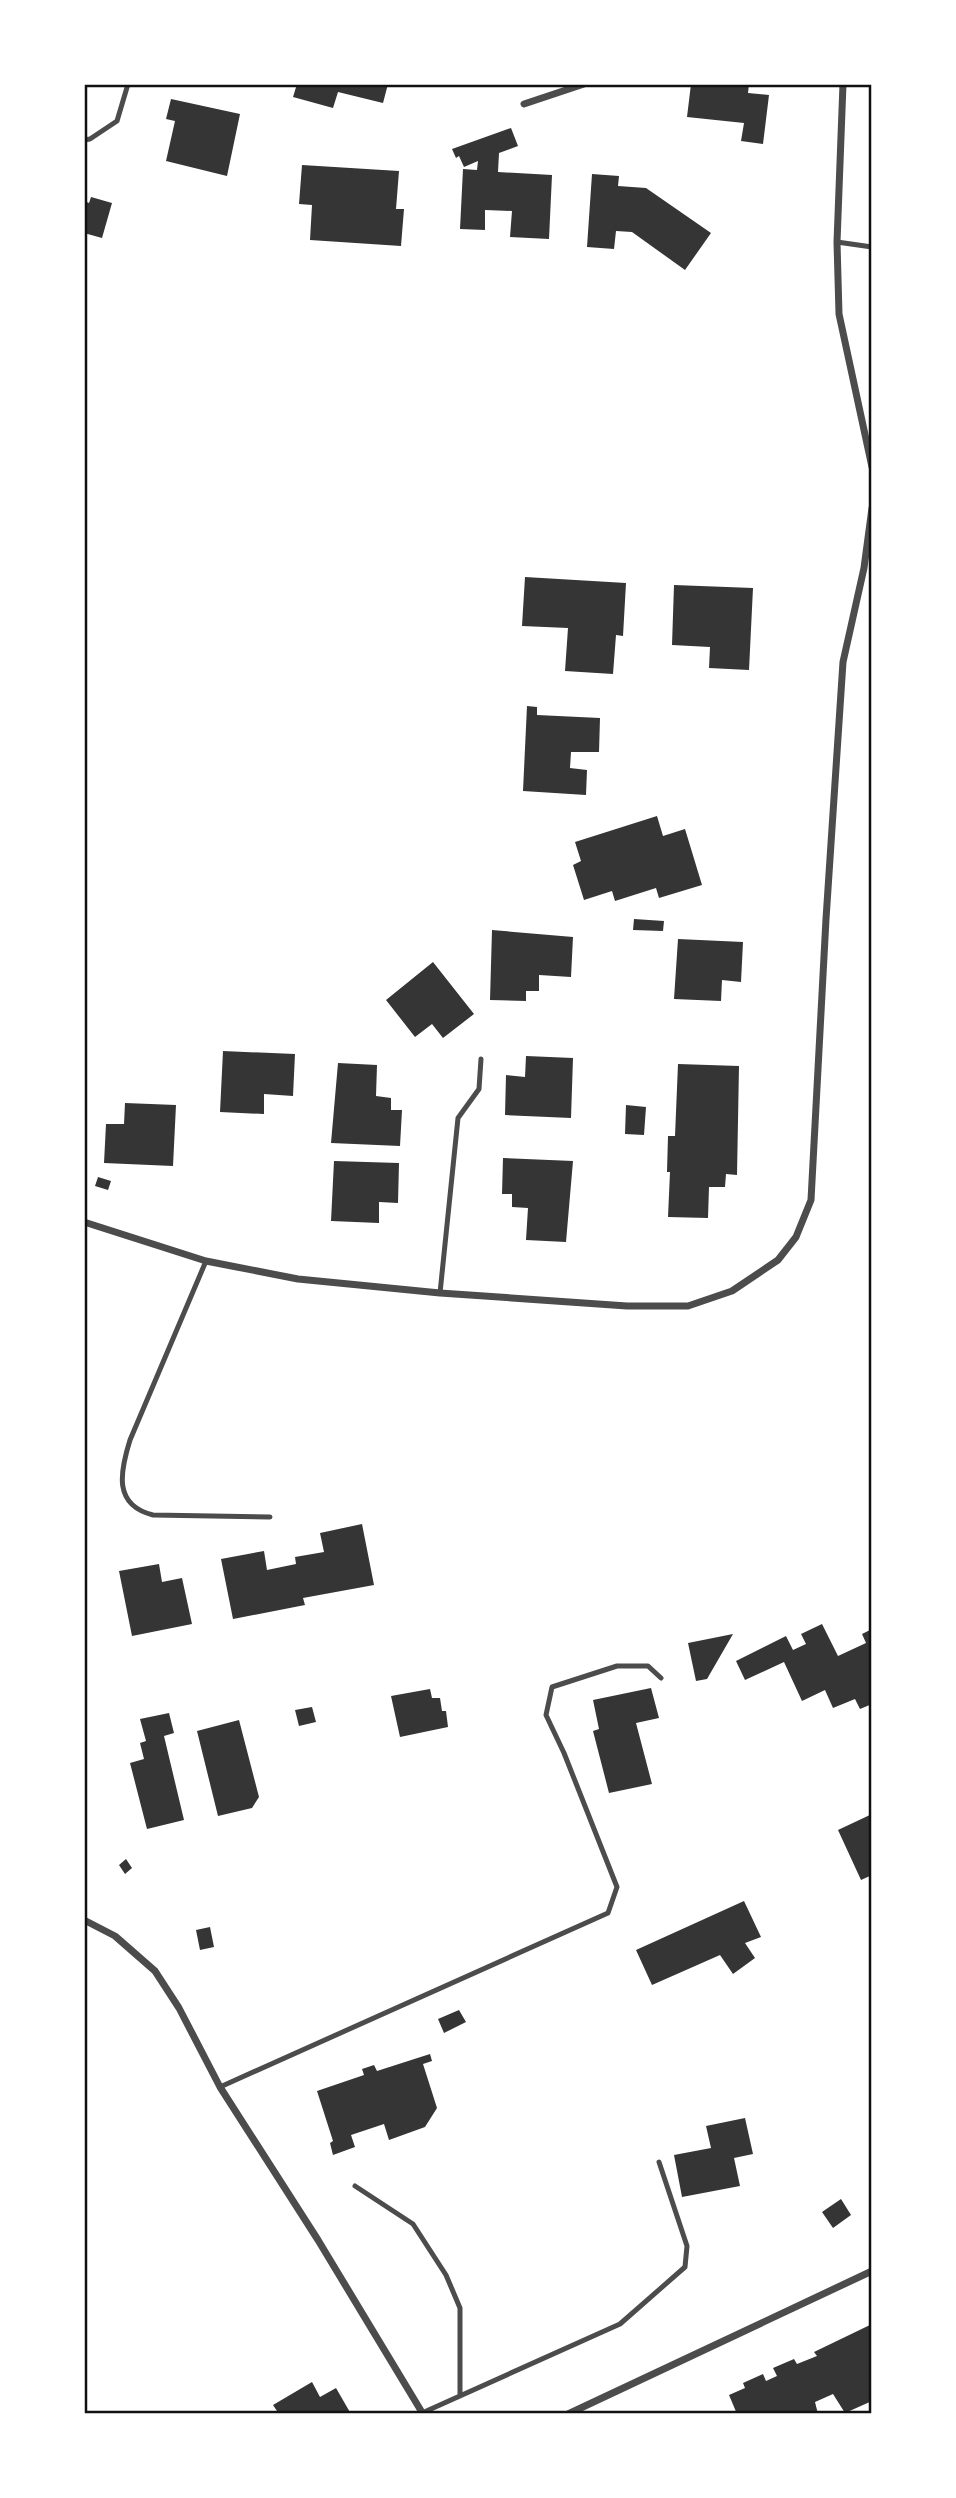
<svg xmlns="http://www.w3.org/2000/svg" width="956" height="2498" font-family="'Open Sans',sans-serif">
	<style>
		.building { fill: #353535 }
		.lines { fill: none; stroke-linecap: round; stroke-linejoin: round }
		.service { stroke: #4c4c4c; stroke-width: 5 }
		.minor { stroke: #4c4c4c; stroke-width: 7 }
		.neatline { fill: none; stroke: #111; stroke-width: 2.5 }
	</style>
	<rect width="100%" height="100%" fill="#fff"/>
	<path class="building" d="M297,84H388L383,103L338,92L333,108L293,97Z
		M691,84H749L748,93L769,95L763,144L741,141L744,123L687,117Z
		M171,99L240,114L227,176L166,161L175,121L166,119Z
		M511,128L518,146L499,153L498,172L552,175L549,239L510,237L512,211L485,210V230L460,229L463,169L477,170L478,161L464,167L459,156L456,158L452,149Z
		M302,165L399,171L396,209H404L401,246L310,240L312,205L299,204Z
		M592,174L619,176L618,186L646,188L711,233L685,270L632,232L616,231L614,249L587,247Z
		M91,197L112,203L102,238L84,233V201L89,203Z
		M525,577L626,583L623,636L616,635L613,674L565,671L568,628L522,626Z
		M674,585L753,588L749,670L709,668L710,647L672,645Z
		M527,706L537,707V715L600,718L599,752H571L570,768L587,770L586,795L523,791Z
		M657,816L663,836L685,829L702,885L659,898L656,888L615,901L612,891L584,900L573,865L581,861L575,842Z
		M634,919L664,921L663,931L633,930Z
		M492,930L573,937L571,977L539,975V991H526V1001L490,1000Z
		M678,939L743,942L741,982L722,980L721,1001L674,999Z
		M433,962L474,1014L443,1038L432,1024L415,1037L386,1000Z
		M223,1051L295,1054L293,1096L264,1094V1114L220,1112Z
		M526,1056L573,1058L571,1118L505,1115L506,1075L525,1077Z
		M338,1063L377,1065L376,1096L391,1098V1110H402L400,1146L331,1143Z
		M678,1064L739,1066L737,1175L726,1174L725,1187H709L708,1218L668,1217L670,1172H667L668,1136H675Z
		M125,1103L176,1105L173,1166L104,1163L106,1124H124Z
		M626,1105L646,1107L644,1135L625,1134Z
		M503,1158L573,1161L566,1242L526,1240L528,1208L512,1207V1194H502Z
		M334,1161L399,1163L398,1203L379,1202V1223L331,1221Z
		M98,1177L111,1181L108,1190L95,1186Z
		M362,1524L374,1585L303,1598L305,1605L233,1619L221,1559L264,1551L267,1570L296,1564L295,1557L324,1552L320,1533Z
		M159,1564L162,1582L182,1578L192,1624L132,1636L119,1571Z
		M822,1624L838,1656L866,1643L862,1634L872,1629V1704L860,1709L855,1699L833,1708L825,1690L802,1701L784,1662L745,1680L736,1661L786,1636L793,1650L806,1644L801,1634Z
		M733,1634L707,1679L696,1681L688,1643Z
		M651,1688L659,1718L636,1723L652,1784L609,1793L593,1731L599,1729L593,1700Z
		M430,1689L432,1698H440L442,1711H446L448,1727L400,1737L391,1696Z
		M312,1707L316,1722L299,1726L295,1710Z
		M169,1713L174,1733L164,1736L184,1820L147,1829L130,1763L144,1759L140,1743L146,1741L140,1719Z
		M239,1720L259,1797L252,1808L218,1816L197,1731Z
		M872,1814V1875L861,1880L838,1830Z
		M126,1859L132,1868L125,1874L119,1865Z
		M744,1901L761,1937L745,1943L755,1958L733,1974L720,1955L652,1985L636,1950Z
		M210,1927L214,1947L200,1950L196,1930Z
		M459,2010L466,2022L444,2033L438,2019Z
		M430,2054L432,2061L423,2064L437,2108L425,2127L389,2140L384,2124L351,2135L355,2147L333,2155L330,2143L333,2141L317,2091L364,2075L362,2069L374,2065L377,2071Z
		M745,2118L753,2154L734,2158L740,2186L682,2197L674,2155L711,2148L706,2126Z
		M841,2199L851,2215L833,2228L822,2212Z
		M872,2324V2401L845,2413L833,2394L815,2402L818,2414H737L729,2395L745,2388L743,2383L763,2374L766,2381L777,2376L773,2368L794,2359L797,2364L817,2356L814,2352Z
		M312,2382L320,2397L336,2388L351,2414H279L273,2405Z"/>
	<g class="lines">
		<path class="service" d="M84,140L90,139L117,121L128,84
			M837,242L872,247
			M206,1261L130,1440C120,1472 113,1505 153,1515L270,1517
			M440,1293L458,1118L479,1089L481,1059
			M220,2087L608,1913L617,1887L564,1753L546,1715L552,1687L617,1666H648L661,1678
			M355,2186L413,2224L446,2275L460,2308V2396
			M422,2413L620,2324L685,2267L687,2246L659,2162"/>
		<path class="minor" d="M843,84L837,242L839,314L872,467
			M524,104L584,84
			M84,1222L206,1261L298,1279L440,1293L627,1306H688L732,1291L778,1260L796,1237L811,1200L826,919L843,662L864,568L872,508
			M84,1920L115,1936L155,1971L179,2008L220,2087L318,2240L423,2414
			M568,2414L872,2271"/>
	</g>
	<rect width="956" height="2498" fill="none" stroke="#ffffff" stroke-width="172"/>
	<rect x="86" y="86" width="784" height="2326" class="neatline"/>
</svg>
